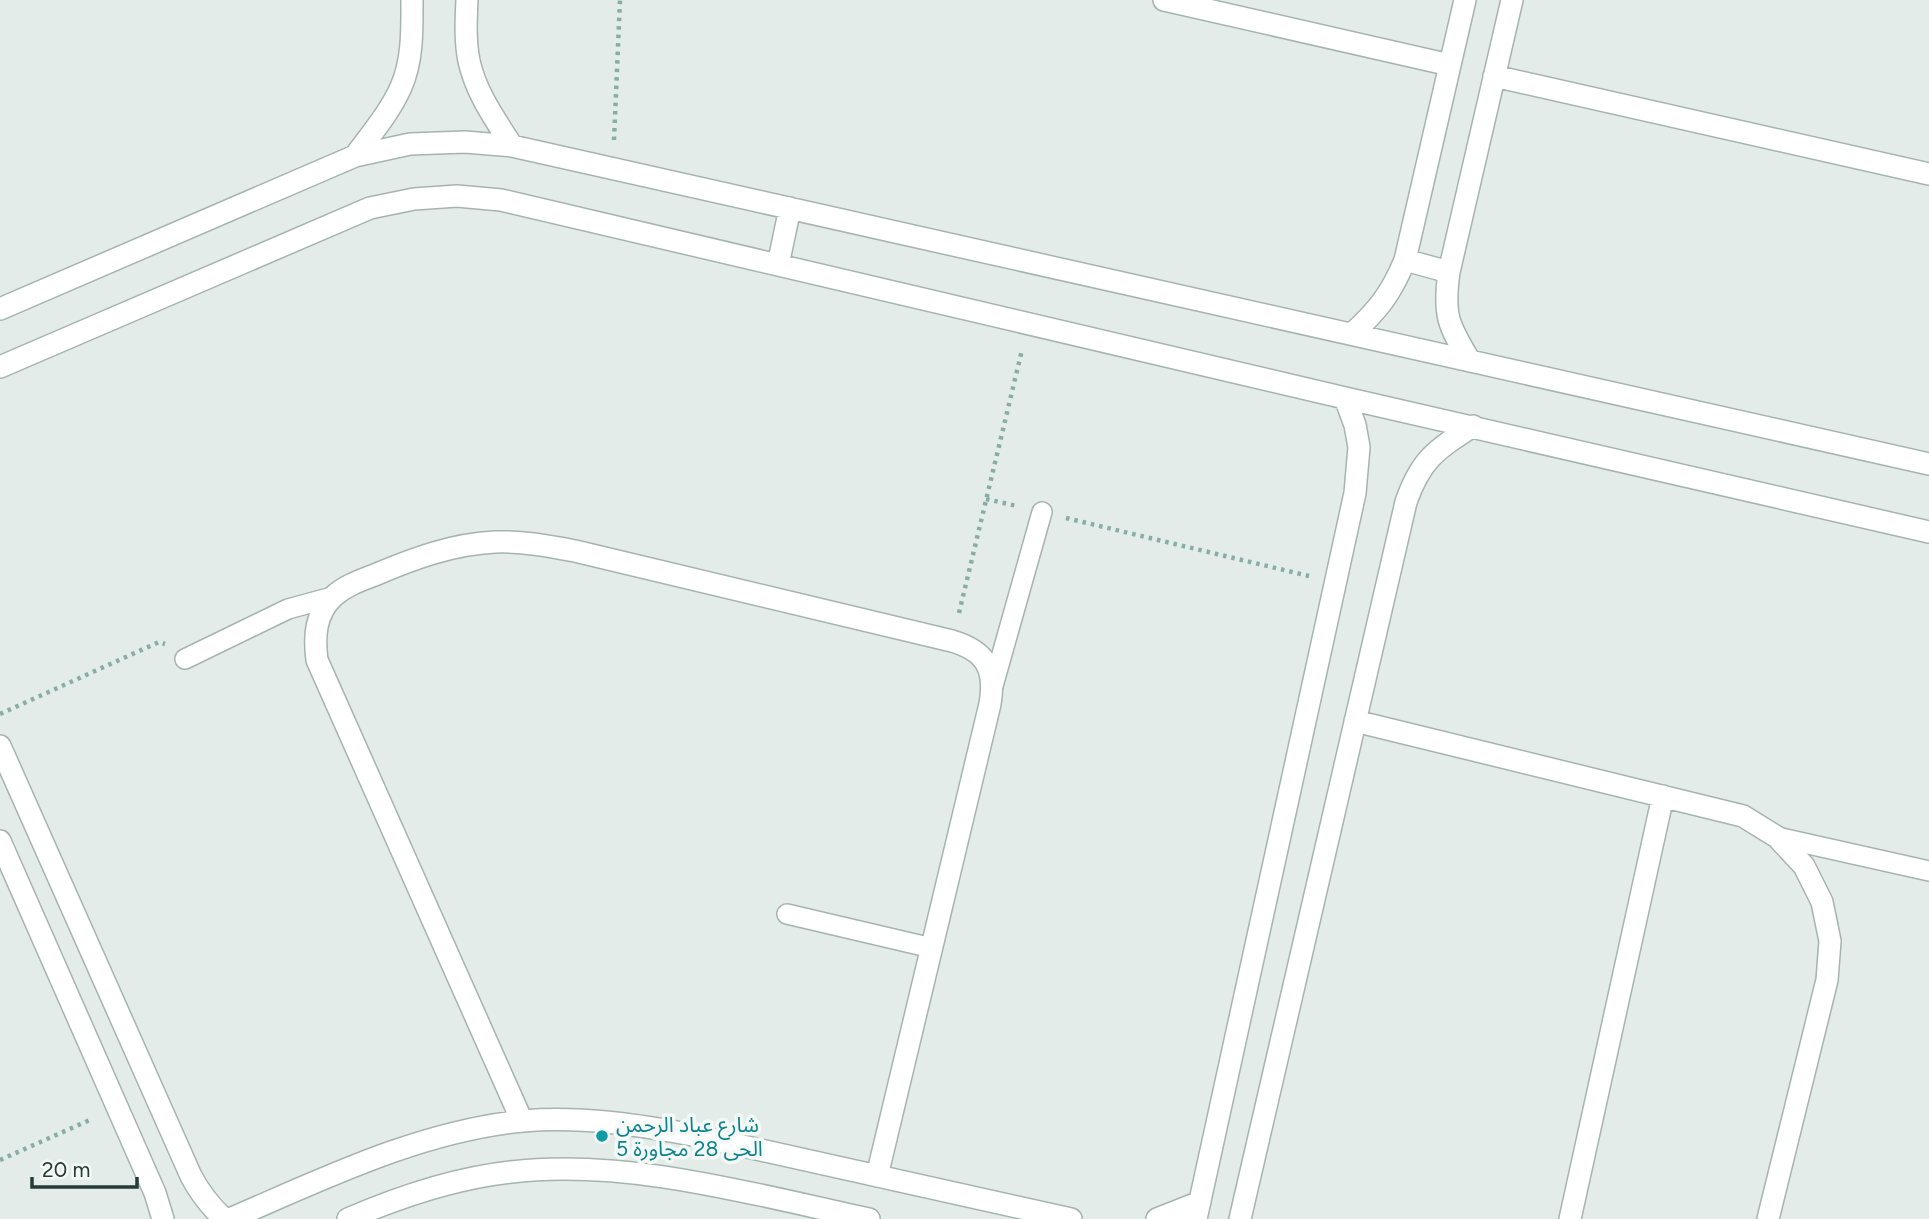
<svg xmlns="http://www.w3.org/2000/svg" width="1929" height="1219" font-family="Figtree,'Noto Sans Arabic',sans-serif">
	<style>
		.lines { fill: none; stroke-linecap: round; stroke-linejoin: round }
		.lane-casing { stroke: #a6b4b0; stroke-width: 22 }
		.street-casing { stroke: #a6b4b0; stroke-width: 24 }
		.path { stroke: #86aea4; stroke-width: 4.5; stroke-dasharray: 3.5 5; stroke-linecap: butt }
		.lane { stroke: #fff; stroke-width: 19 }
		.street { stroke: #fff; stroke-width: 21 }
		.culture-dot { fill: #0f9aa8; stroke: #f4f9f6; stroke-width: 2.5 }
		.labels { text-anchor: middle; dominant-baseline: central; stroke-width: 7; stroke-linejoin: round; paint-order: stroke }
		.culture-label { font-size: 21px; fill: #0d838f; stroke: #f4f9f6; text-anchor: start }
	</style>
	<rect width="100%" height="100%" fill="#e3ece9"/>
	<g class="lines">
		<defs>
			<path id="lane" d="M185,659L288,609L332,597
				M993,686L1042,512
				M1777,837L1929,871
				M787,914L932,948"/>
			<path id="street" d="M467,0C466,20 465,41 469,61C476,93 495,119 512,146
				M1164,0L1450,65
				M1494,76L1929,174
				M355,156C371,134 390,112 401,87C413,60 412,29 412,0
				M1405,260L1449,272
				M778,265L790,208
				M0,309L355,156L410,144L465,142L512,146L1929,464
				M1352,334C1378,310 1391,294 1405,260L1465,0
				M1470,361C1448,325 1443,315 1449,272L1512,0
				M0,367L370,208L414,199L457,196L501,200L1345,398L1929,532
				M1355,721L1743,816L1777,837L1804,866L1822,902L1830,941L1827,980L1768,1219
				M0,746L191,1176C200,1193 210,1206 224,1219
				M0,841L155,1193L163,1219
				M522,1121L317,660C314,637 315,613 334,596C346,585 362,580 377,574C415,558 453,544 495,542C522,541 549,546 575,551L952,641C986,651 996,669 990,704L877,1176
				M230,1219C323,1179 420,1131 523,1121C582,1116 640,1125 698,1136L1071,1219
				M348,1219C399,1197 455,1178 511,1172C627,1158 756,1195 869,1219
				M1157,1219L1200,1202
				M1196,1219L1355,493L1359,447L1355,425L1345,398
				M1240,1219L1406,502C1421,459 1436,450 1473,426
				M1570,1219L1663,796"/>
		</defs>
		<use href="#lane" class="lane-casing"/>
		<use href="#street" class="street-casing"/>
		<path class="path" d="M614,140L620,0
			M986,499L1017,506
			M1066,518L1309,576
			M959,613L1022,350
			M0,714L159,642L165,644
			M0,1160L92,1119"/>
		<use href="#lane" class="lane"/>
		<use href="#street" class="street"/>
	</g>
	<circle class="culture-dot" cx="602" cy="1136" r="7"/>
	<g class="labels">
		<g class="culture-label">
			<text x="616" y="1124">شارع عباد الرحمن<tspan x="616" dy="24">الحى 28 مجاورة 5</tspan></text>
		</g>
	</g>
	<path d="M32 1177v10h105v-10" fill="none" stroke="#243c37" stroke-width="3.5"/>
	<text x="42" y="1177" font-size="21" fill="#243c37" stroke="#f4f9f6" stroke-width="5" paint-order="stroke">20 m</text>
</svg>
